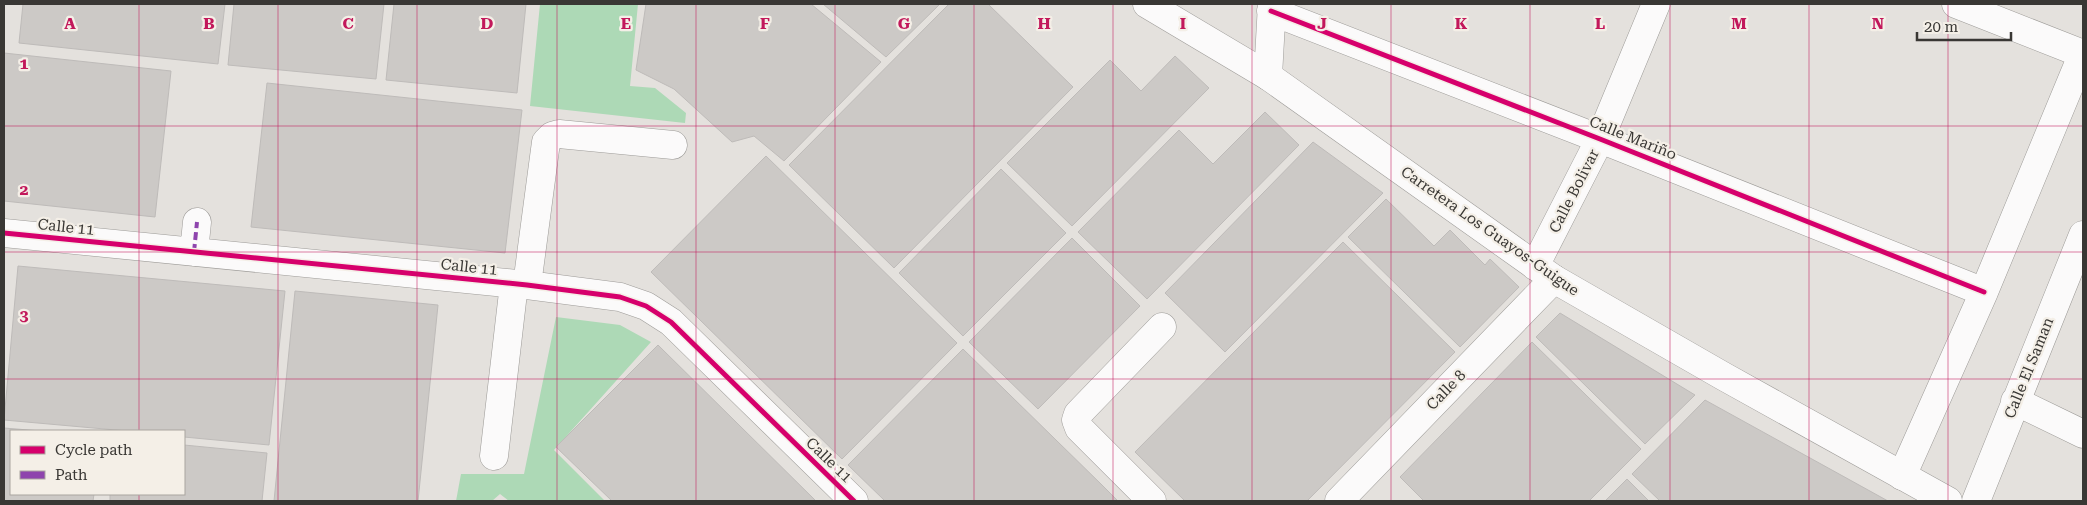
<svg xmlns="http://www.w3.org/2000/svg" width="2087" height="505" font-family="'Roboto Serif',serif">
	<style>
		.green { fill: #add9b6 }
		.building { fill: #ccc9c6; stroke: #bebbb9 }
		.lines { fill: none; stroke-linecap: round; stroke-linejoin: round }
		.minor-casing { stroke: #9d9b98; stroke-width: 29 }
		.major-casing { stroke: #9d9b98; stroke-width: 29 }
		.minor { stroke: #fbfafa; stroke-width: 28 }
		.major { stroke: #fbfafa; stroke-width: 28 }
		.quiet { stroke: #8e44ad; stroke-width: 4; stroke-dasharray: 8 4; stroke-linecap: butt }
		.cycleway-casing { stroke: #f4efe7; stroke-width: 8 }
		.cycleway { stroke: #d6006c; stroke-width: 5 }
		.grid { fill: none; stroke: #c2185b; stroke-width: 1; stroke-opacity: 0.55 }
		.labels { text-anchor: middle; dominant-baseline: central; stroke-width: 4.5; stroke-linejoin: round; paint-order: stroke }
		.street-label { font-size: 15px; fill: #393734; stroke: #f4efe7 }
		.grid-label { font-size: 16px; text-anchor: middle; font-weight: bold; fill: #c2185b; stroke: #f4efe7; stroke-width: 4.5; stroke-linejoin: round; paint-order: stroke }
	</style>
	<rect width="100%" height="100%" fill="#e4e1dd"/>
	<path class="green" d="M540,4H638L630,86L655,88L686,113L685,123L530,106Z
		M556,317L620,325L651,342L554,450L605,501H509L500,494L492,501H456L461,474H524Z"/>
	<path class="building" d="M23,4H225L218,64L19,43Z
		M234,4H384L376,79L228,65Z
		M394,4H526L517,93L386,80Z
		M646,4H811L881,62L784,161L754,136L732,142L674,89L636,70Z
		M823,4H940L886,57Z
		M949,4H988L1073,87L894,268L789,165Z
		M4,53L171,71L155,217L4,201Z
		M1175,56L1209,88L1072,226L1007,163L1110,60L1141,91Z
		M267,83L522,110L505,253L251,227Z
		M1265,112L1299,145L1147,299L1078,232L1179,130L1213,164Z
		M1313,142L1383,193L1225,352L1165,293Z
		M766,156L957,343L842,459L651,272Z
		M1001,169L1066,233L963,336L899,273Z
		M1386,199L1434,246L1450,230L1485,265L1490,259L1519,287L1460,347L1348,237Z
		M1072,238L1140,306L1038,409L969,342Z
		M1343,242L1455,352L1307,501H1185L1135,452Z
		M18,266L285,291L269,445L184,437V431H127L4,420Z
		M295,291L438,305L418,501H274Z
		M1560,313L1695,395L1645,444L1536,337Z
		M1532,342L1641,449L1589,501H1424L1400,477Z
		M658,345L816,501H612L556,447Z
		M963,349L1102,485L1118,501H885L848,465Z
		M1705,400L1888,501H1660L1632,474Z
		M4,428L41,431H11V494H94L93,501H4Z
		M184,445L267,453L262,501H110V494H184Z
		M1627,479L1649,501H1605Z"/>
	<g class="lines">
		<defs>
			<path id="minor" d="M1956,4L2083,54
				M1271,11L1600,139L1984,292
				M1268,76L1272,4
				M4,233L527,285L620,297L646,306L671,322L854,501
				M194,252L197,222
				M1535,266L1600,139L1656,4
				M527,285L546,142L552,136L559,134L673,145
				M2015,401L2083,434
				M494,456L514,284
				M1902,476L1984,292L2083,53
				M1152,501L1079,428L1076,420L1078,414L1162,327
				M1339,501L1554,279
				M1976,501L2083,235"/>
			<path id="major" d="M1147,4L1268,76L1554,279L1723,376L1948,501"/>
		</defs>
		<use href="#minor" class="minor-casing"/>
		<use href="#major" class="major-casing"/>
		<use href="#minor" class="minor"/>
		<use href="#major" class="major"/>
		<path class="quiet" d="M194,252L197,222"/>
		<defs>
			<path id="cycleway" d="M1271,11L1600,139L1984,292
				M4,233L527,285L620,297L646,306L671,322L854,501"/>
		</defs>
		<use href="#cycleway" class="cycleway-casing"/>
		<use href="#cycleway" class="cycleway"/>
	</g>
	<path class="grid" d="M139,4V431M278,4V501M417,4V501M557,4V501M696,4V501M835,4V501M974,4V501M1113,4V501M1252,4V501M1391,4V501M1530,4V501M1670,4V501M1809,4V501M1948,4V501M4,126H2083M4,252H2083M4,379H2083M139,494V501"/>
	<g class="labels">
		<g class="street-label">
			<text transform="translate(1633 138) rotate(22)">Calle Mariño</text>
			<text transform="translate(1574 191) rotate(-63)">Calle Bolivar</text>
			<text transform="translate(66 227) rotate(6)">Calle 11</text>
			<text transform="translate(1490 231) rotate(35)">Carretera Los Guayos-Guigue</text>
			<text transform="translate(469 267) rotate(6)">Calle 11</text>
			<text transform="translate(2029 368) rotate(-68)">Calle El Saman</text>
			<text transform="translate(1446 390) rotate(-46)">Calle 8</text>
			<text transform="translate(829 460) rotate(44)">Calle 11</text>
		</g>
	</g>
	<g class="grid-label">
		<text x="70" y="29">A</text>
		<text x="209" y="29">B</text>
		<text x="348" y="29">C</text>
		<text x="487" y="29">D</text>
		<text x="626" y="29">E</text>
		<text x="765" y="29">F</text>
		<text x="904" y="29">G</text>
		<text x="1044" y="29">H</text>
		<text x="1183" y="29">I</text>
		<text x="1322" y="29">J</text>
		<text x="1461" y="29">K</text>
		<text x="1600" y="29">L</text>
		<text x="1739" y="29">M</text>
		<text x="1878" y="29">N</text>
		<text x="24" y="69">1</text>
		<text x="24" y="195">2</text>
		<text x="24" y="321">3</text>
	</g>
	<rect width="2087" height="505" fill="none" stroke="#393734" stroke-width="10"/>
	<rect x="10" y="430" width="175" height="65" fill="#f4efe7" stroke="#a9a59f"/>
	<rect x="20" y="446" width="25" height="8" fill="#d6006c" stroke="#a9a59f"/>
	<text x="55" y="455" font-size="15" fill="#393734">Cycle path</text>
	<rect x="20" y="471" width="25" height="8" fill="#8e44ad" stroke="#a9a59f"/>
	<text x="55" y="480" font-size="15" fill="#393734">Path</text>
	<path d="M1917 32v8h94v-8" fill="none" stroke="#393734" stroke-width="2.5"/>
	<text x="1924" y="32" font-size="15" fill="#393734" stroke="#f4efe7" stroke-width="4" paint-order="stroke">20 m</text>
</svg>
